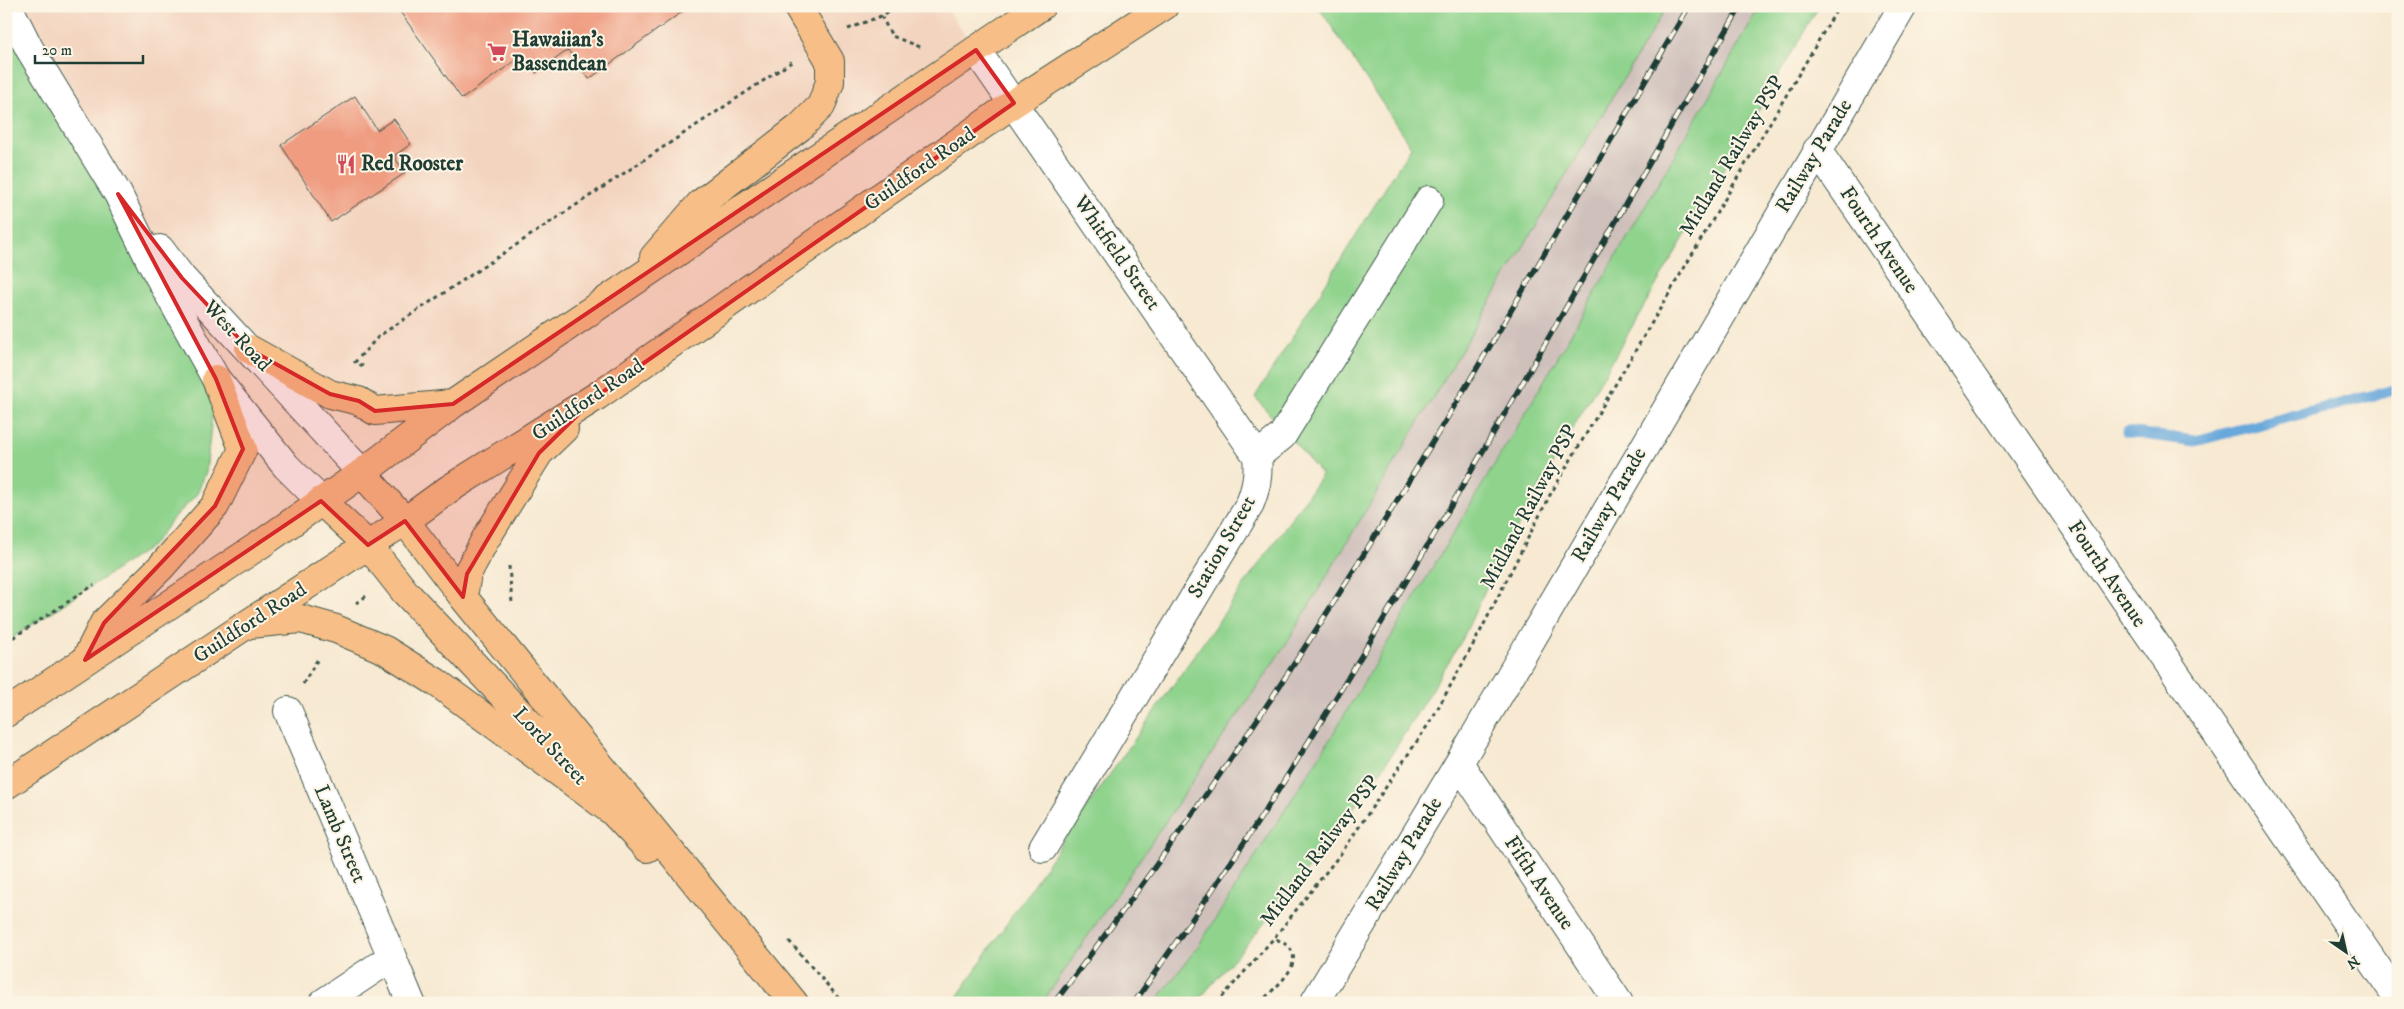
<svg xmlns="http://www.w3.org/2000/svg" width="2404" height="1009" font-family="'IM FELL DW Pica',serif">
	<style>
		.built { fill: #f3d4bf }
		.industrial { fill: #cfc0bb }
		.green { fill: #8fd38d; stroke: #578860 }
		.lines { fill: none; stroke-linecap: round; stroke-linejoin: round }
		.stream { stroke: #67a8db; stroke-width: 11 }
		.building { fill: #ef9c81 }
		.minor-casing { stroke: #3f574c; stroke-width: 30 }
		.major-casing { stroke: #3f574c; stroke-width: 30 }
		.highway-casing { stroke: #3f574c; stroke-width: 30 }
		.path { stroke: #3f574c; stroke-width: 3; stroke-dasharray: 4 4; stroke-linecap: butt }
		.minor { stroke: #fff; stroke-width: 28 }
		.major { stroke: #f7be87; stroke-width: 28 }
		.highway { stroke: #f7be87; stroke-width: 28 }
		.rail-casing { stroke: #1f3d34; stroke-width: 5.5 }
		.rail { stroke: #fcf5e5; stroke-width: 4; stroke-dasharray: 11; stroke-linecap: butt }
		.marked { fill: #d62828; fill-opacity: 0.2; stroke: #d62828; stroke-width: 4; stroke-linejoin: round }
		.labels { text-anchor: middle; dominant-baseline: central; stroke-width: 4; stroke-linejoin: round; paint-order: stroke }
		.poi-label { font-size: 21px; font-weight: bold; fill: #1f3d34; stroke: #fcf5e5; text-anchor: start }
		.street-label { font-size: 21px; fill: #1f3d34; stroke: #fcf5e5 }
	</style>
	<rect width="100%" height="100%" fill="#fcf5e5"/>
	<filter id="ink" filterUnits="userSpaceOnUse"><feTurbulence type="fractalNoise" baseFrequency=".02" numOctaves="2"/><feDisplacementMap in="SourceGraphic" scale="10" xChannelSelector="R" yChannelSelector="G"/><feConvolveMatrix kernelMatrix="1 2 1 2 8 2 1 2 1" color-interpolation-filters="sRGB"/></filter>
	<filter id="wash" filterUnits="userSpaceOnUse"><feTurbulence type="fractalNoise" baseFrequency=".0096" numOctaves="4" result="noise"/><feDisplacementMap in="SourceGraphic" scale="20" xChannelSelector="R" yChannelSelector="G"/><feGaussianBlur stdDeviation="1.12" result="paint"/><feColorMatrix in="noise" values="0 0 0 0 0 0 0 0 0 0 0 0 0 0 0 0 0 1.4 0 .05"/><feComposite in="paint" operator="in"/></filter>
	<g filter="url(#wash)">
		<rect width="100%" height="100%" fill="#f7e9d2"/>
		<path class="built" d="M8,6H945L976,50L453,404L375,411L249,349L182,278L118,194Z"/>
		<path class="industrial" d="M1667,6H1761L1526,412L1322,752L1199,945L1155,1003H1041L1288,641Z"/>
		<path class="green" d="M6,6L216,379L206,472L197,494L172,520L152,546L6,642Z
			M1318,6H1667L1288,641L1047,996L1041,1003H953L1062,842L1322,475L1255,397L1411,147Z
			M1761,6H1819L1563,445L1498,562L1462,640L1385,765L1292,891L1196,1003H1155L1199,945L1322,752L1526,412Z"/>
		<g class="lines">
			<path class="stream" d="M2127,432L2195,441L2398,389"/>
		</g>
		<g id="blocks">
			<path class="building" d="M396,6H690L589,79L568,50L536,73L523,55L462,99Z
				M355,96L377,130L394,119L411,144L394,156L405,173L331,222L281,145Z"/>
		</g>
	</g>
	<g filter="url(#ink)">
		<use href="#blocks" fill-opacity="0" stroke="#3f574c" stroke-width="1"/>
		<g class="lines">
			<defs>
				<path id="minor" d="M8,6L29,48L118,194L152,264L216,379L286,466L321,501
					M976,50L1257,456C1259,475 1256,489 1249,506L1043,848
					M1817,150L2398,998
					M160,249L182,278L362,473
					M1257,456L1282,436L1429,200
					M288,711L392,957
					M1459,763L1619,1003
					M323,1003L392,957L411,1003
					M1314,1003L1459,763L1903,6"/>
				<path id="major" d="M362,473L405,521L463,597L794,1003
					M321,501L368,545L405,592L647,848"/>
				<path id="highway" d="M654,257L700,204L800,127L821,106L830,82V61L797,6
					M249,349L330,394L359,401L375,411L453,404
					M463,597L467,574L485,540L539,453L564,429
					M250,624L301,619L336,629L385,650L436,682L609,809
					M86,659L104,623L161,567L215,506L243,449L216,379
					M6,713L261,544L362,473L453,404L1041,6
					M6,785L246,625L405,521L449,489L597,396L1014,103L1164,6"/>
			</defs>
			<use href="#minor" class="minor-casing"/>
			<use href="#major" class="major-casing"/>
			<use href="#highway" class="highway-casing"/>
			<path class="path" d="M881,16L892,36L922,48
				M848,29L881,16L898,6
				M363,366L355,362L379,336L793,61
				M509,566L512,603
				M356,603L368,595
				M6,642L94,585
				M303,684L319,657
				M789,941L843,1003
				M1217,1003L1274,938L1342,852L1432,719L1479,634L1550,495L1839,6
				M1260,1003C1271,990 1307,965 1288,946C1284,943 1278,940 1274,938"/>
			<use href="#minor" class="minor"/>
			<use href="#major" class="major"/>
			<use href="#highway" class="highway"/>
			<defs>
				<path id="rail" d="M1054,1003C1149,878 1239,751 1323,619C1451,418 1569,211 1689,6
					M1134,1003C1183,932 1233,862 1279,789C1441,533 1587,267 1741,6"/>
			</defs>
			<use href="#rail" class="rail-casing"/>
			<use href="#rail" class="rail"/>
		</g>
	</g>
	<path class="marked" d="M976,50L1014,103L597,396L539,453L467,574L463,597L405,521L368,545L321,501L85,660L104,623L215,506L243,449L216,379L118,194L182,278L249,349L330,394L359,401L375,411L453,404Z"/>
	<defs>
		<symbol id="supermarket-bare" viewBox="-9 -9 18 18"><path d="M-6-5.5h2.5l.6 2H6L4.5 2H-2.5L-4.4-4H-6ZM-1.5 3.2a1.3 1.3 0 1 0 .1 0ZM3 3.2a1.3 1.3 0 1 0 .1 0Z" fill="#d1495b" stroke="#fcf5e5" stroke-width="2.5" paint-order="stroke"/></symbol>
		<symbol id="restaurant-bare" viewBox="-9 -9 18 18"><path d="M-5-6h1v4h1v-4h1v4h1v-4h1v5L-1.5 .5V6h-2V.5L-5-1ZM5-6V6H3V1.5H1.5Q1.5-4 5-6Z" fill="#d1495b" stroke="#fcf5e5" stroke-width="2.5" paint-order="stroke"/></symbol>
	</defs>
	<g fill-rule="evenodd">
		<use href="#supermarket-bare" x="483" y="38" width="28" height="28"/>
		<use href="#restaurant-bare" x="332" y="150" width="28" height="28"/>
	</g>
	<g class="labels">
		<g class="poi-label">
			<text x="512" y="40">Hawaiian's<tspan x="512" dy="24">Bassendean</tspan></text>
			<text x="361" y="164">Red Rooster</text>
		</g>
		<g class="street-label">
			<text transform="translate(1732 156) rotate(-59)">Midland Railway PSP</text>
			<text transform="translate(1814 156) rotate(-59)">Railway Parade</text>
			<text transform="translate(920 169) rotate(-35)">Guildford Road</text>
			<text transform="translate(1879 240) rotate(56)">Fourth Avenue</text>
			<text transform="translate(1117 253) rotate(55)">Whitfield Street</text>
			<text transform="translate(237 336) rotate(47)">West Road</text>
			<text transform="translate(588 400) rotate(-34)">Guildford Road</text>
			<text transform="translate(1609 505) rotate(-60)">Railway Parade</text>
			<text transform="translate(1529 507) rotate(-62)">Midland Railway PSP</text>
			<text transform="translate(1222 547) rotate(-60)">Station Street</text>
			<text transform="translate(2107 574) rotate(56)">Fourth Avenue</text>
			<text transform="translate(250 623) rotate(-33)">Guildford Road</text>
			<text transform="translate(550 746) rotate(47)">Lord Street</text>
			<text transform="translate(340 834) rotate(67)">Lamb Street</text>
			<text transform="translate(1320 851) rotate(-53)">Midland Railway PSP</text>
			<text transform="translate(1404 854) rotate(-59)">Railway Parade</text>
			<text transform="translate(1539 883) rotate(56)">Fifth Avenue</text>
		</g>
	</g>
	<rect width="2404" height="1009" fill="none" stroke="#fcf5e5" stroke-width="25"/>
	<g transform="translate(2346 952) rotate(146)" stroke="#fcf5e5" stroke-width="4" paint-order="stroke">
	<path d="M0-4L9 19L0 12L-9 19Z" fill="#1f3d34"/>
	<text y="-8" font-size="14" font-weight="bold" text-anchor="middle" fill="#1f3d34">N</text>
	</g>
	<path d="M35 55v8h108v-8" fill="none" stroke="#1f3d34" stroke-width="2.5"/>
	<text x="42" y="55" font-size="15" fill="#1f3d34" stroke="#fcf5e5" stroke-width="4" paint-order="stroke">20 m</text>
</svg>
